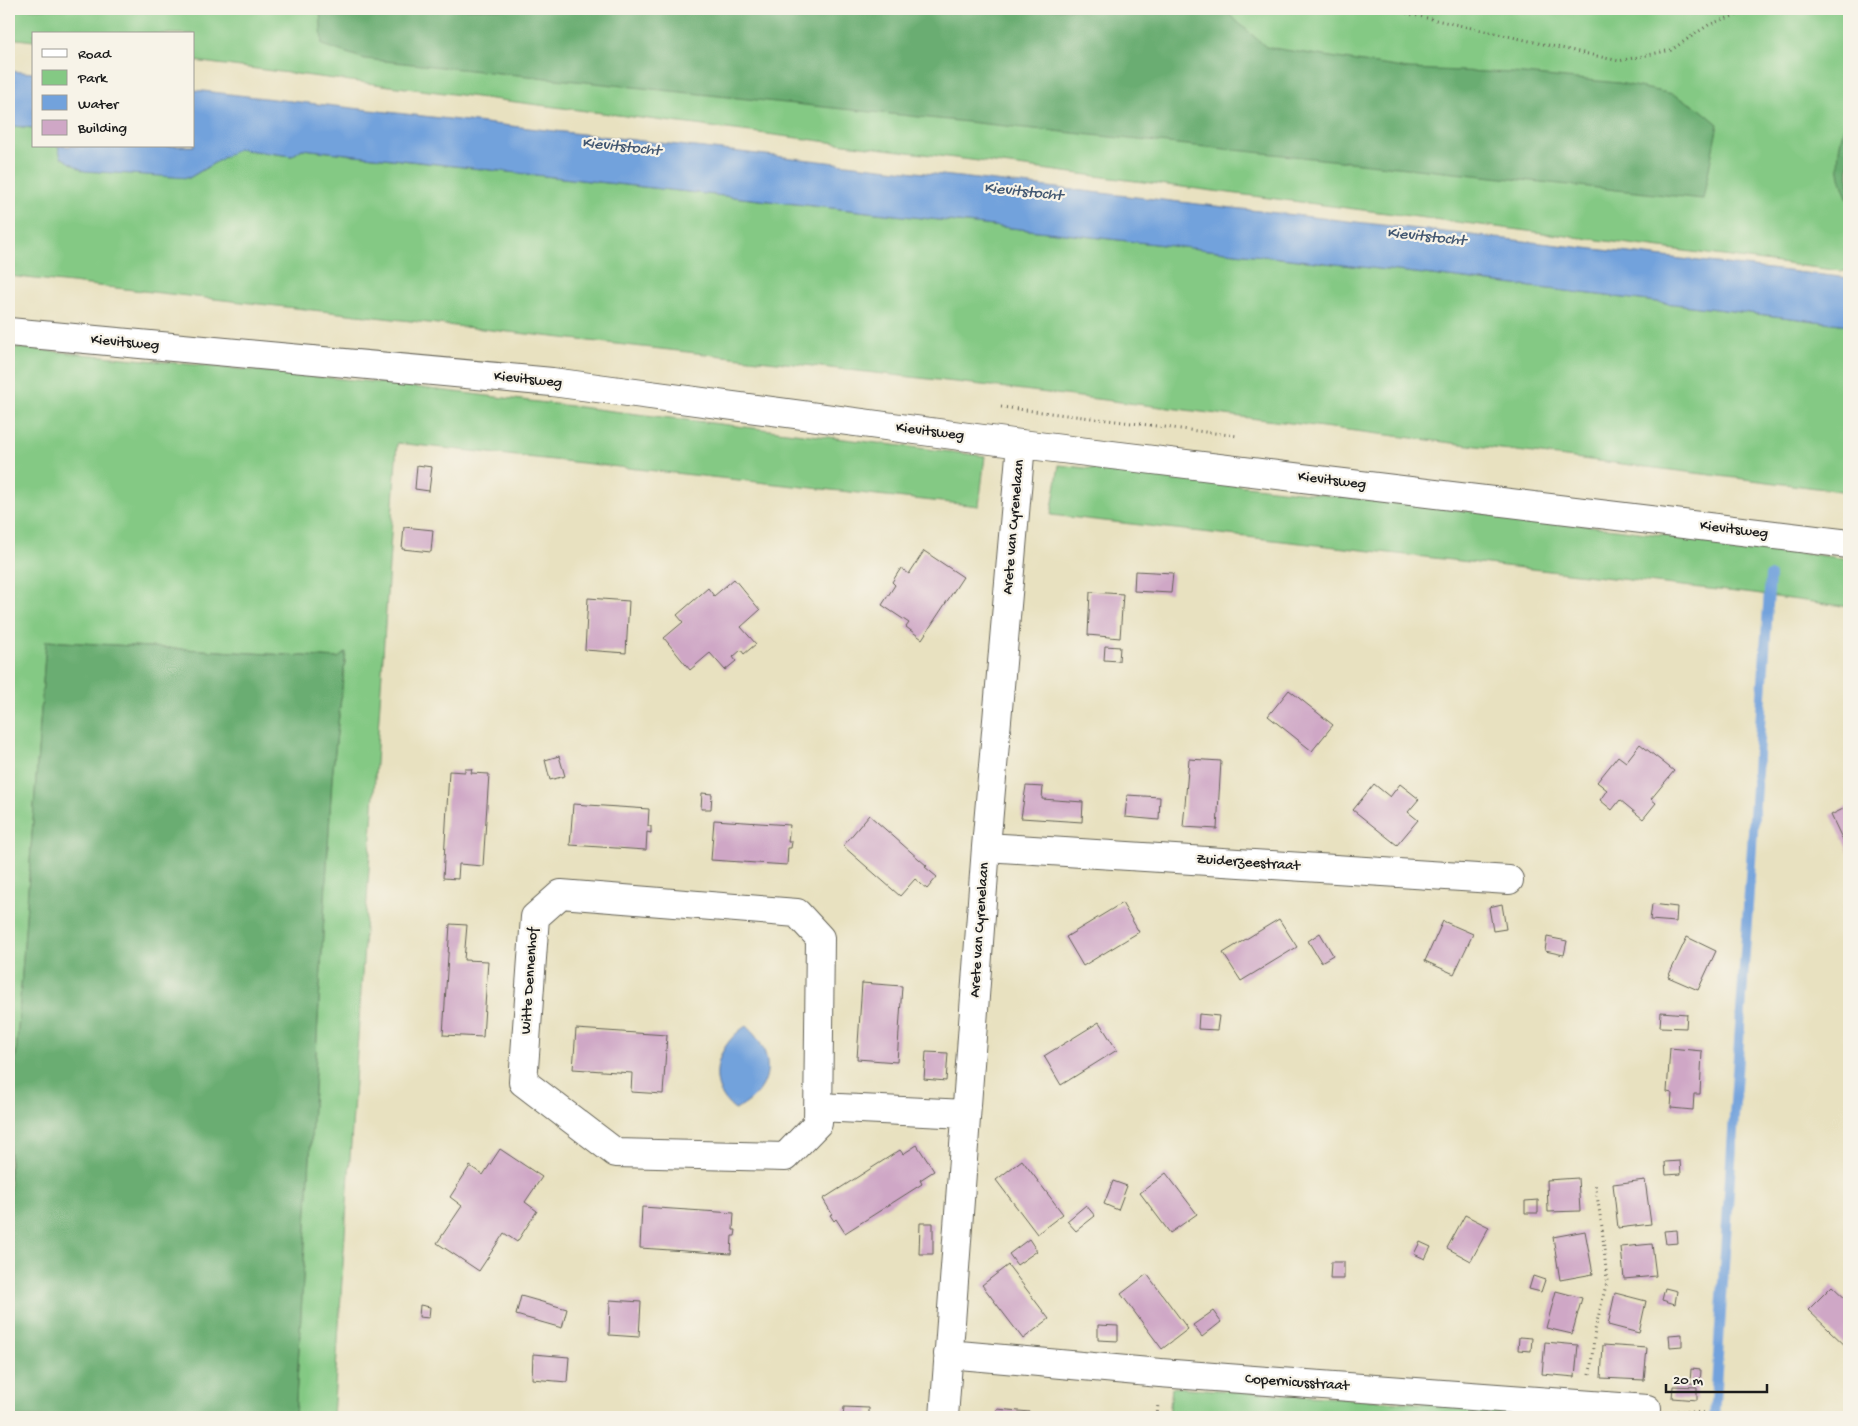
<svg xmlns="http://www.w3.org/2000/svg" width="1858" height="1426" font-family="'Gochi Hand',sans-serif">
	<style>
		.green { fill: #84c984; stroke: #507250 }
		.forest { fill: #6bad72; stroke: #446447 }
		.water { fill: #72a2dc; stroke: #475f7c }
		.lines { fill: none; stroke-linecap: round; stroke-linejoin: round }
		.stream { stroke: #72a2dc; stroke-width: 10 }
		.building { fill: #cfa7c6 }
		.minor-casing { stroke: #636155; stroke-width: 30 }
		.path { stroke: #636155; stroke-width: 3; stroke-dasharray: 1 4; stroke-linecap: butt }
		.minor { stroke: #fff; stroke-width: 28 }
		.labels { text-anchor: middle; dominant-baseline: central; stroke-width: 4.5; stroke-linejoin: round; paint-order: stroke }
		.street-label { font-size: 15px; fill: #1c1c1c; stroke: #f7f3e8 }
		.water-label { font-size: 16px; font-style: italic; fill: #435872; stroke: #f7f3e8 }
	</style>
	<rect width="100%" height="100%" fill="#f7f3e8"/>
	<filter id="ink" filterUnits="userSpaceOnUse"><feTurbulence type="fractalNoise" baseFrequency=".02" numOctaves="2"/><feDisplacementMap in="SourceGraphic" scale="10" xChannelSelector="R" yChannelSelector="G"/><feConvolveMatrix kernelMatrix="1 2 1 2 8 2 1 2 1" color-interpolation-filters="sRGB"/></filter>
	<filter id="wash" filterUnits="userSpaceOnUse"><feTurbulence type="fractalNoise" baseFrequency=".0096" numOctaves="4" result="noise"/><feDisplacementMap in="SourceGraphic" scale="20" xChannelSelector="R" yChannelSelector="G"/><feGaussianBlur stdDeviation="1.12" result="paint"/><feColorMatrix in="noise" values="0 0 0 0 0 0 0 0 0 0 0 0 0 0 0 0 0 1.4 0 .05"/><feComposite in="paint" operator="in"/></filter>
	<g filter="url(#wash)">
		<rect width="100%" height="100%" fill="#e8e1c0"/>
		<path class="green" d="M9,9H1849V272L194,61V34H34V41L9,38Z
			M13,126L34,128V146H58L62,157L189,178L238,149L292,156L302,149L1415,273L1849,325V492L991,386L9,276V156Z
			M9,347L364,381L985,456L979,506L397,443L333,1417H295L332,778L346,653L339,658L46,641L10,1139L9,1179Z
			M1059,465L1521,517L1849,559V607L1754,594L1051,515Z
			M1172,1387L1630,1417H1169Z"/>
		<path class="forest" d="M320,9H1223L1266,47L1409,69L1513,73L1619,83L1673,94L1700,109L1718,124L1703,199L365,59L322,45Z
			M1849,109V201C1831,165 1839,146 1849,109Z
			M46,641L338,658L346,652L332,778L295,1417H9L10,1139Z"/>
		<path class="water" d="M9,71L34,73V128L13,126L9,156Z
			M194,90L1849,278V325L1415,273L302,149L292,156L238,149L189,178L84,171L61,157L58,146H194Z
			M746,1026C777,1054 775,1091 735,1110C704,1086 716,1045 746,1026Z"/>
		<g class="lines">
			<path class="stream" d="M1714,1417L1770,576"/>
		</g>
		<g id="blocks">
			<path class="building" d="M417,465L432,467L429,491L415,489Z
				M404,527L433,530L431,552L402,549Z
				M924,551L963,577L922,639L906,627L909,623L882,605L895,585L892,582L901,568L909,574Z
				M1135,571L1173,573L1171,593L1134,591Z
				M734,579L760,610L741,627L756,644L744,654L741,650L733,657L736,661L725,670L710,653L690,670L664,638L683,622L677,615L708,588L714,596Z
				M1090,592L1123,594L1120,638L1088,635Z
				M588,598L629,601L626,653L585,650Z
				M1105,646L1120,647L1119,661L1104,660Z
				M1289,690L1333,725L1312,751L1268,716Z
				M1640,744L1674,771L1651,799L1656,803L1643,819L1620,800L1612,810L1600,800L1607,790L1597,782L1618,756L1626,762Z
				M559,756L565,776L550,780L545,760Z
				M1189,759L1221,761L1217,829L1183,827Z
				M465,769H472L471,773L489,774L483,866L459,864L458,879L443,878L449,771L465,772Z
				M1374,784L1390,797L1400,784L1419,799L1408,812L1418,820L1397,845L1353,810Z
				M1026,786L1043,787L1042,799L1083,802L1082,822L1021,818Z
				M702,793L712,794L711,809H701Z
				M1127,795L1160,797L1159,820L1125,817Z
				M573,804L649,809L648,826H651V833L647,832L646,850L570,845Z
				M1849,806V853L1831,815Z
				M869,815L927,866L925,867L937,877L927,889L915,879L900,896L843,846Z
				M714,820L790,825L788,842H792L791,848H788L787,865L711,860Z
				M1122,903L1139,932L1083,966L1066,937Z
				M1502,904L1506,929L1493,931L1489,907Z
				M1652,904L1677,907L1676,922L1650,920Z
				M1279,919L1297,947L1241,981L1223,953Z
				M1443,921L1473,934L1454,974L1425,961Z
				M450,924L467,925L464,960L488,961L483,1037L443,1035Z
				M1320,933L1333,955L1321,962L1308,941Z
				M1547,937L1567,941L1564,955L1545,951Z
				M1687,937L1716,951L1698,990L1668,977Z
				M862,983L902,986L897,1062L857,1059Z
				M1661,1012L1687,1014L1686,1028L1660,1027Z
				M1199,1014L1219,1016L1217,1030L1198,1029Z
				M1099,1022L1117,1050L1061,1085L1044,1056Z
				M576,1029L667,1035L663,1094L631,1092L632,1073L573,1069Z
				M1670,1048L1702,1051L1700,1094H1694L1693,1110L1671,1108L1672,1093L1667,1092Z
				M926,1052L948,1053L946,1081L924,1079Z
				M917,1145L934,1171L920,1180L922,1184L845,1233L836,1219L834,1221L830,1215L832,1214L823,1199L900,1150L903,1154Z
				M500,1149L542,1177L525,1202L537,1211L517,1242L504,1233L479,1271L437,1243L462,1206L450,1197L470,1166L483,1175Z
				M1022,1160L1063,1214L1037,1234L996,1180Z
				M1680,1161L1681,1174L1666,1175L1665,1162Z
				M1166,1173L1197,1214L1170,1233L1140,1193Z
				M1578,1178L1580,1211L1548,1212L1547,1180Z
				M1645,1180L1651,1224L1618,1228L1613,1184Z
				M1113,1181L1127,1186L1118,1210L1104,1204Z
				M1538,1200V1213H1525V1201Z
				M1086,1205L1095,1216L1076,1231L1067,1221Z
				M642,1207L734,1213L733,1230H736L735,1236H732L731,1254L640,1248Z
				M1465,1215L1489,1227L1471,1261L1447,1248Z
				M920,1223H933V1254H919Z
				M1677,1230L1678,1243L1666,1244L1664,1231Z
				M1585,1231L1593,1274L1560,1280L1553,1237Z
				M1029,1239L1037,1251L1017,1265L1009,1254Z
				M1420,1242L1431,1247L1425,1259L1414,1254Z
				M1652,1244L1656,1276L1624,1279L1621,1247Z
				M1331,1262H1344V1279H1330Z
				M1008,1265L1049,1319L1023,1339L982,1285Z
				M1147,1274L1188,1329L1162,1349L1121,1294Z
				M1533,1276L1545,1280L1541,1292L1529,1289Z
				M1832,1286L1849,1302V1349L1808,1310Z
				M1665,1288L1677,1291L1675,1304L1662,1300Z
				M1556,1291L1582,1298L1572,1334L1546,1328Z
				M1615,1293L1646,1301L1639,1333L1608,1325Z
				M521,1296L567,1309L562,1328L516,1315Z
				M610,1300L641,1302L639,1337L609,1335Z
				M420,1305L430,1307L429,1318L419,1317Z
				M1213,1311L1221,1322L1202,1337L1193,1325Z
				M1098,1325L1118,1326V1341L1098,1340Z
				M1682,1334V1346L1670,1347L1669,1335Z
				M1519,1337L1532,1338L1531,1351L1518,1350Z
				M1545,1342L1578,1345L1575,1377L1542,1374Z
				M1603,1345L1647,1348L1644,1380L1601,1378Z
				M533,1354L569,1357L567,1382L532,1379Z
				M1691,1369L1701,1370L1700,1384L1690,1383Z
				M1673,1386L1697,1387V1400L1672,1398Z
				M844,1407L869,1408V1417H843Z
				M997,1409L1030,1412V1417H997Z"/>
		</g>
	</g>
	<g filter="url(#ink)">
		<use href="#blocks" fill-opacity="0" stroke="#636155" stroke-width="1"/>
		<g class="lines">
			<defs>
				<path id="minor" d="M9,332L552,382L1021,444L1849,544
					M986,847L1509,880
					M561,894L797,913L820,938L818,1123L785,1157L616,1153L523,1082L535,917Z
					M818,1107L966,1114
					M948,1354L1160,1373L1647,1409
					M944,1417L986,847L1021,444"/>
			</defs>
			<use href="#minor" class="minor-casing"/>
			<path class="path" d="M1387,9L1619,61L1671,50L1710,24L1754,9
				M1001,407L1238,436
				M1590,1374L1595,1330L1607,1281L1602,1227L1595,1183
				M1677,1411L1705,1413V1417
				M1157,1417L1158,1403"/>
			<use href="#minor" class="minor"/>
		</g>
	</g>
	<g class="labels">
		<g class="street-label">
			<text transform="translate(125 343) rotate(5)">Kievitsweg</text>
			<text transform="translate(528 380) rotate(6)">Kievitsweg</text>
			<text transform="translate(930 432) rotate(7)">Kievitsweg</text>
			<text transform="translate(1332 481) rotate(7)">Kievitsweg</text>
			<text transform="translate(1014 527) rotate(-85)">Arete van Cyrenelaan</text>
			<text transform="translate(1734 530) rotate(7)">Kievitsweg</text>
			<text transform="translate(1248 863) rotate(4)">Zuiderzeestraat</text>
			<text transform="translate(980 930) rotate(-86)">Arete van Cyrenelaan</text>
			<text transform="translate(530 981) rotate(-86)">Witte Dennenhof</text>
			<text transform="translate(1297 1383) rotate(4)">Copernicusstraat</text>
		</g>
		<g class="water-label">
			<text transform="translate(621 148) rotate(6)">Kievitstocht</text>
			<text transform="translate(1023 193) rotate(6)">Kievitstocht</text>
			<text transform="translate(1426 238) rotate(6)">Kievitstocht</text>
		</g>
	</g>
	<rect width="1858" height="1426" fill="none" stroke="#f7f3e8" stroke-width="30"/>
	<rect x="32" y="32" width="162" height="115" fill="#f7f3e8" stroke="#9f9d96"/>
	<rect x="42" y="49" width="25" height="8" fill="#ffffff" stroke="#9f9d96"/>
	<text x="78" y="58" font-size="15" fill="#1c1c1c">Road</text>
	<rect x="42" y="70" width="25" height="15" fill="#84c984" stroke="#9f9d96"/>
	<text x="78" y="82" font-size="15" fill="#1c1c1c">Park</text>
	<rect x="42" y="95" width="25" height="15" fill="#72a2dc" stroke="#9f9d96"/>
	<text x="78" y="108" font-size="15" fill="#1c1c1c">Water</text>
	<rect x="42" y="120" width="25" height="15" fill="#cfa7c6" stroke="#9f9d96"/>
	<text x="78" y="132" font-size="15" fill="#1c1c1c">Building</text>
	<path d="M1666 1384v8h101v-8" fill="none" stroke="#1c1c1c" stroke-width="2.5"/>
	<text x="1673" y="1384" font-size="15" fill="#1c1c1c" stroke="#f7f3e8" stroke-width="4" paint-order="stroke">20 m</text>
</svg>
